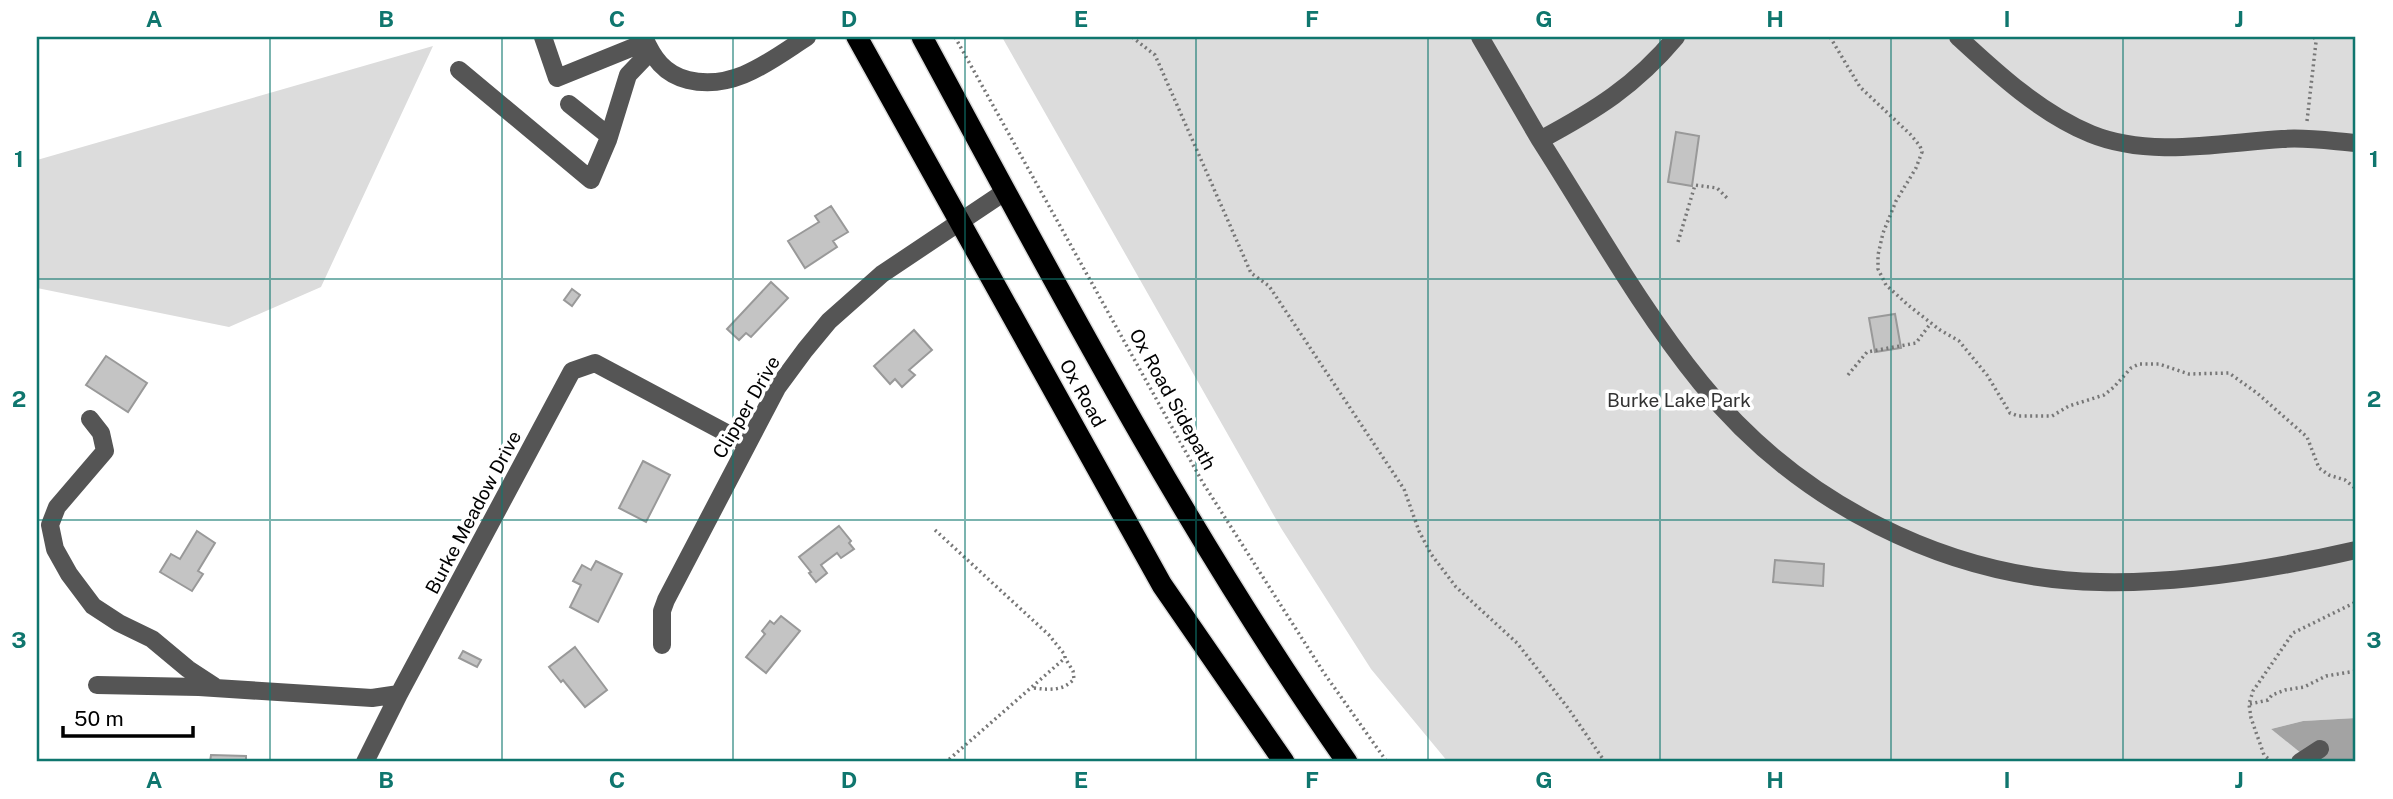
<svg xmlns="http://www.w3.org/2000/svg" width="2393" height="799" font-family="'Public Sans',sans-serif">
	<style>
		.green { fill: #dcdcdc }
		.water { fill: #a3a3a3 }
		.building { fill: #c4c4c4; stroke: #999; stroke-width: 2 }
		.lines { fill: none; stroke-linecap: round; stroke-linejoin: round }
		.highway-casing { stroke: #dbdbdb; stroke-width: 24 }
		.path { stroke: #777; stroke-width: 3.5; stroke-dasharray: 2 3.5; stroke-linecap: butt }
		.minor { stroke: #555; stroke-width: 18 }
		.highway { stroke: #000; stroke-width: 21 }
		.grid { fill: none; stroke: #0f766e; stroke-width: 2; stroke-opacity: 0.55 }
		.labels { text-anchor: middle; dominant-baseline: central; stroke-width: 7; stroke-linejoin: round; paint-order: stroke }
		.street-label { font-size: 19px; fill: #000; stroke: #fff }
		.park-label { font-size: 19px; fill: #333; stroke: #fff }
		.neatline { fill: none; stroke: #0f766e; stroke-width: 2.5 }
		.grid-label { font-size: 23px; text-anchor: middle; font-weight: bold; fill: #0f766e }
	</style>
	<rect width="100%" height="100%" fill="#fff"/>
	<path class="green" d="M1002,37H2356V718L2303,721L2271,729L2312,762H1448L1371,669L1281,528Z
		M433,46L321,287L229,327L37,288V160Z"/>
	<path class="water" d="M2356,718V762H2312L2271,729L2303,721Z"/>
	<path class="building" d="M1676,132L1699,136L1692,186L1668,182Z
		M831,206L848,232L833,241L837,247L805,268L788,241L819,222L815,216Z
		M771,282L788,298L751,337L746,333L739,340L727,329Z
		M572,289L580,295L572,306L564,300Z
		M1895,314L1901,348L1875,352L1869,318Z
		M914,330L932,350L909,370L915,375L902,387L895,379L890,384L874,366Z
		M106,356L147,383L128,412L86,385Z
		M643,461L670,475L646,522L619,508Z
		M839,526L851,541L849,543L854,549L841,558L837,553L821,565L827,573L816,582L809,573L811,572L799,557Z
		M197,531L215,543L198,571L203,574L192,591L160,572L171,554L180,559Z
		M1775,560L1824,564L1823,586L1773,582Z
		M596,561L622,574L598,622L570,607L581,585L573,581L582,565L591,570Z
		M781,616L800,631L766,673L746,657L765,634L762,631L770,621L774,624Z
		M575,647L607,690L585,707L563,680L561,682L549,667Z
		M463,651L481,660L477,667L459,658Z
		M211,755L246,756V762H210Z"/>
	<g class="lines">
		<defs>
			<path id="highway" d="M857,37L1162,585L1284,762
				M922,37C1055,283 1186,533 1347,762"/>
		</defs>
		<use href="#highway" class="highway-casing"/>
		<path class="path" d="M955,37L1203,483L1324,673L1387,762
			M1132,37L1155,55L1251,273L1269,286L1404,489L1419,531L1431,554L1456,587L1517,643L1568,708L1605,762
			M1830,37L1860,87L1910,134L1920,146L1922,152L1916,168L1896,201L1883,233L1878,255V269L1886,285L1908,305L1940,330L1959,341L1987,375L2010,413L2018,416H2052L2069,406L2104,395L2114,387L2131,368L2139,364H2159L2189,374L2229,373L2257,393L2307,437L2319,468L2329,475L2345,480L2356,489
			M2307,121L2316,42L2314,37
			M1678,242L1695,185L1717,188L1727,198
			M1848,375L1867,352L1916,343L1931,323
			M935,530L1049,635L1065,655V658L946,762
			M1034,688C1050,690 1063,691 1074,679L1073,671L1065,658
			M2250,704L2268,700L2272,695L2285,690L2304,687L2326,676L2356,671
			M2272,762L2264,755L2251,718L2249,704L2253,691L2293,633L2356,602"/>
		<path class="minor" d="M543,37L557,78L646,42
			M644,37C653,58 664,74 688,80C734,91 770,61 807,37
			M1480,37L1540,140
			M1676,37C1635,86 1596,110 1540,140C1592,221 1640,308 1701,383C1797,502 1946,579 2100,582C2185,584 2273,569 2356,550
			M1958,37C1997,73 2040,113 2091,134C2150,158 2220,143 2282,139C2307,137 2331,141 2356,143
			M459,70L591,180L608,140L628,75L650,52
			M569,104L609,136
			M90,419L101,433L105,451L57,507L50,525L55,549L69,574L93,606L119,623L152,639L188,669L214,686
			M662,645V611L666,600L777,388L805,350L829,321L882,274L1006,191
			M97,685L199,687L372,698L399,694L572,371L595,363L747,444
			M365,762L399,694
			M2300,762L2320,749"/>
		<use href="#highway" class="highway"/>
	</g>
	<path class="grid" d="M270,37V762M502,37V762M733,37V762M965,37V762M1196,37V762M1428,37V762M1660,37V762M1891,37V762M2123,37V762M37,279H2356M37,520H2356"/>
	<g class="labels">
		<g class="street-label">
			<text transform="translate(1083 393) rotate(61)">Ox Road</text>
			<text transform="translate(1173 399) rotate(61)">Ox Road Sidepath</text>
			<text transform="translate(746 407) rotate(-60)">Clipper Drive</text>
			<text transform="translate(473 512) rotate(-62)">Burke Meadow Drive</text>
		</g>
		<g class="park-label">
			<text x="1679" y="400">Burke Lake Park</text>
		</g>
	</g>
	<rect width="2393" height="799" fill="none" stroke="#ffffff" stroke-width="77"/>
	<path d="M63 726v10h130v-10" fill="none" stroke="#000000" stroke-width="3.5"/>
	<text x="74" y="726" font-size="21" fill="#000000" stroke="#ffffff" stroke-width="5" paint-order="stroke">50 m</text>
	<rect x="38" y="38" width="2316" height="722" class="neatline"/>
	<g class="grid-label">
		<text x="154" y="27">A</text>
		<text x="386" y="27">B</text>
		<text x="617" y="27">C</text>
		<text x="849" y="27">D</text>
		<text x="1081" y="27">E</text>
		<text x="1312" y="27">F</text>
		<text x="1544" y="27">G</text>
		<text x="1775" y="27">H</text>
		<text x="2007" y="27">I</text>
		<text x="2239" y="27">J</text>
		<text x="19" y="167">1</text>
		<text x="2374" y="167">1</text>
		<text x="19" y="407">2</text>
		<text x="2374" y="407">2</text>
		<text x="19" y="648">3</text>
		<text x="2374" y="648">3</text>
		<text x="154" y="788">A</text>
		<text x="386" y="788">B</text>
		<text x="617" y="788">C</text>
		<text x="849" y="788">D</text>
		<text x="1081" y="788">E</text>
		<text x="1312" y="788">F</text>
		<text x="1544" y="788">G</text>
		<text x="1775" y="788">H</text>
		<text x="2007" y="788">I</text>
		<text x="2239" y="788">J</text>
	</g>
</svg>
